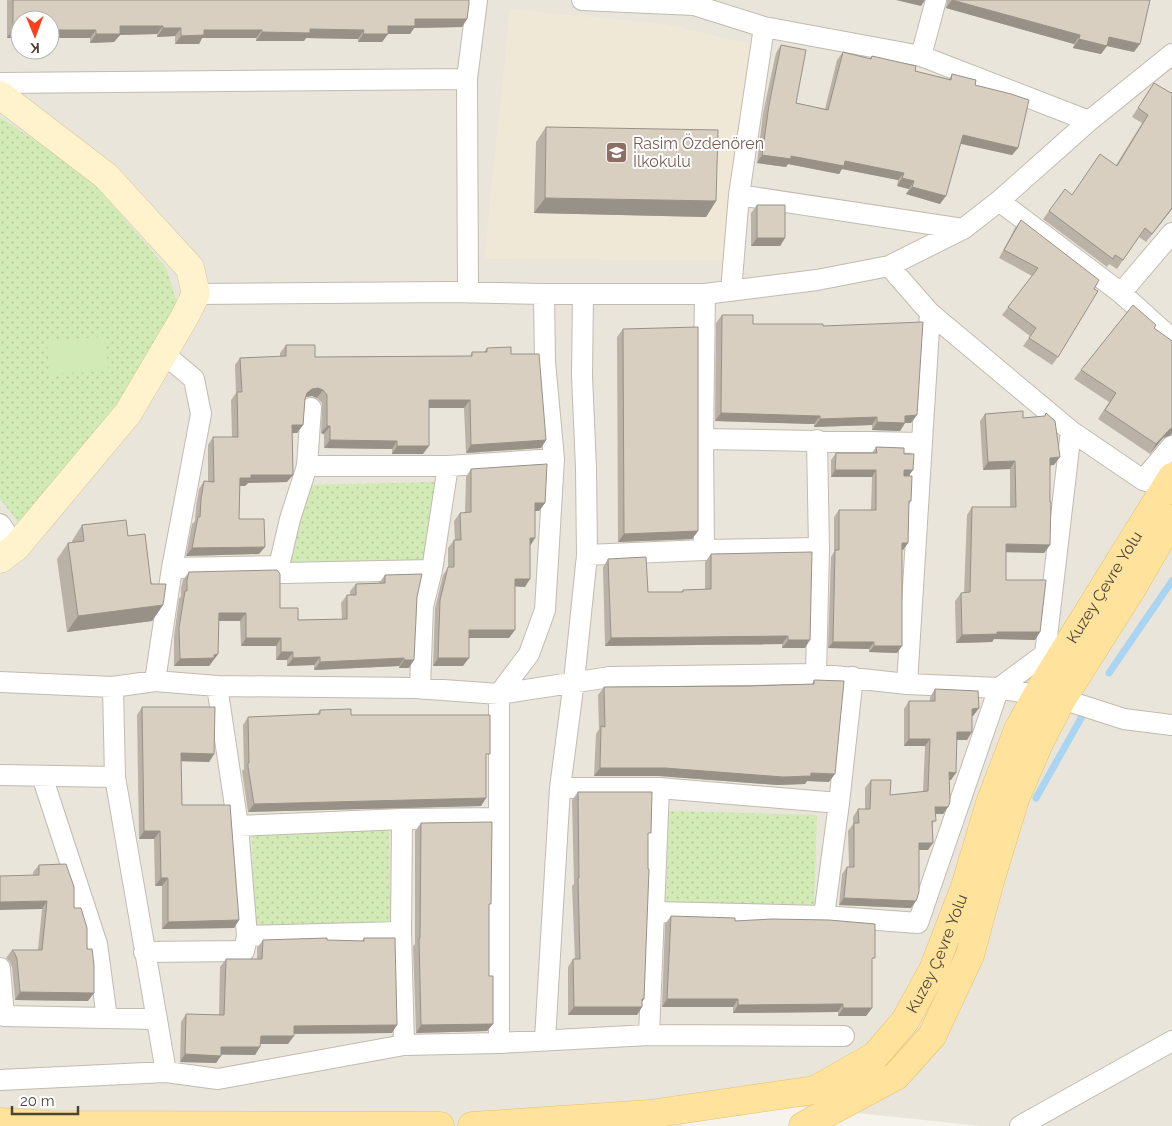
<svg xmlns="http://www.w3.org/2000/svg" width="1172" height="1126" font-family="Raleway,sans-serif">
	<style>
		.residential { fill: #eae5da; fill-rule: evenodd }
		.education { fill: #efe8d6 }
		.green { fill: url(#green-dots) }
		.pitch { fill: #d2eab5 }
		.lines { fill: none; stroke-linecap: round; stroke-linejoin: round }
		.stream { stroke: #a9d4f2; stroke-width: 7 }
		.street-casing { stroke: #c2bbae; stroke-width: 22 }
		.secondary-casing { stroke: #d6c79b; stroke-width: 29 }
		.primary-casing { stroke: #e6c16a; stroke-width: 29 }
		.street { stroke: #fff; stroke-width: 20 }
		.secondary { stroke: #fff3cd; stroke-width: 28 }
		.primary { stroke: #ffe39c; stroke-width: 28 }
		.wall { fill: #bab2a6 }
		.shaded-wall { fill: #979187 }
		.building { fill: #d8cfc1; stroke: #979187 }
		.labels { text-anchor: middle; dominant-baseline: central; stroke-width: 4; stroke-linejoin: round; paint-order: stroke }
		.education-label { font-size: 16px; fill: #785e54; stroke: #fff; text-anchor: start }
		.street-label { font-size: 16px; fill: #4b4439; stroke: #fff }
	</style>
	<defs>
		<pattern id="green-dots" width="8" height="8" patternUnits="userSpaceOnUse" patternTransform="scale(1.25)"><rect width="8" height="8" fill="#d2eab5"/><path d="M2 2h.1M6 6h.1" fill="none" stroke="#b6ca9c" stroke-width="1.8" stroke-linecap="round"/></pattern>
	</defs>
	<rect width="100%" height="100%" fill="#f6f3ec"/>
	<path class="residential" d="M0,0H1172V1126H981L685,1095L682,1126H0ZM20,20H50V50H20Z"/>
	<path class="education" d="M510,9L665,24L750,44L726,260L484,259Z"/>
	<path class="green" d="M0,117L58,156L95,184L166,268L177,302L161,339L122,410L19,523L0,499Z
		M435,482L424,562L289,565L306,485Z
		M669,811L817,815L814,910L666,905Z
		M389,830L391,926L254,929L252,833Z"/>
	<path class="pitch" d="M106,337L108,371L49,374L47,340Z"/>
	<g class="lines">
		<path class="stream" d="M1109,673L1172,581
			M1036,798L1084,713"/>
		<defs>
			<path id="street" d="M582,0L694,5L764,27L921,56L1089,121
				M921,56L936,0
				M467,79L468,292
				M0,83L467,79L477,0
				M739,195L764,27
				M999,201L1121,293L1172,339
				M731,291L739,195L963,229
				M1121,293L1172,233
				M196,294L451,292L544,294H705L817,280L889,266L963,229L999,201L1089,121L1172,54
				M1071,431L1143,480L1165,487
				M703,439L922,443
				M307,466H448L554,459
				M1143,480L1172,446
				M0,524L16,547
				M704,550L703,439L705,294
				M587,555L704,550L819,548
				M279,566L290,519L307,466L311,408
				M172,568L279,566L282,573L432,570
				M816,674L819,548L817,440
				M155,681L172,568L201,414L194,379L163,353
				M0,682L113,687L155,681L217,686L415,688L499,694L610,677L816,674L907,684L999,688L1045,654L1071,431L930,313L889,266
				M907,684L930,313
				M217,686L238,826L247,936
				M113,687L115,777L166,1072
				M420,688L423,606L432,570L448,466
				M1062,699L1124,719L1172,725
				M0,775L115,777
				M42,776L97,944L107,1018
				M560,788H659L839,803
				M402,819L401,932L404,1045
				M238,826L402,819L499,818
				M655,912L824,916L918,923L999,688L1037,695
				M824,916L839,803L853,677
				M144,952L244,951L247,936L401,932
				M0,968L4,1016L157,1019
				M649,1035L659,788
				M545,1039L560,788L574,681L587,555L586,468L582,376L583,294
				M499,1043V694L529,654L545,610L554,459L545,362L544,294
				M0,1080L166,1072L218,1079L404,1045L499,1043L649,1035L844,1036
				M1020,1126L1172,1041"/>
			<path id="secondary" d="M0,95L106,176L190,268L196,294L184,318L128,413L16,547L0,559"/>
			<g id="primary">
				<path d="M0,1122L50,1125L440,1126"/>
				<path id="s1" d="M472,1126L650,1114L815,1090L875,1056L905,1021L933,970L965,887L990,803L1018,730L1037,695L1172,477"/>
				<path d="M803,1126L896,1076L932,1036L970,955L990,881L1015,799L1040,741L1062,699L1134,585L1172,519"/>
			</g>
		</defs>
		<use href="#street" class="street-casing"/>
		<use href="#secondary" class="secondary-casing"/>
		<use href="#primary" class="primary-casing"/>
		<use href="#street" class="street"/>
		<use href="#secondary" class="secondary"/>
		<use href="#primary" class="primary"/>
	</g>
	<path class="wall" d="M7,0H469L467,19L462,27L414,28L410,34H388L382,42H358V39L306,38L304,41H256V38H202L199,44H175V36L157,37V34L120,35L114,42L90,43V38H7Z
		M947,0H1150L1134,52L1107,46L1101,54L1073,48L1074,44L946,8Z
		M781,45L796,103L825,109L837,60L843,52L869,59L872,56L915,71L949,79L952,74L975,85L1018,148L1012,155L961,144L940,204L906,194L909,189L897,186L898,180L842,169L839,174L788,164L786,167L757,163L763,113L776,53Z
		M1154,83L1172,209L1146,242L1139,237L1117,269L1109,264L1107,267L1043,219L1049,211L1116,165L1142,123L1132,117Z
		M546,127L716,201L706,217L534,213L536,142Z
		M757,205L785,238L780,246H751V213Z
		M1021,220L1094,289L1058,357L1052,365L1023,346L1030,336L1002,315L1032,276L999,258L1015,228Z
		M722,315L753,324L823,326L911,423H905L900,431L872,430V425L814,427V424L715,421L716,323Z
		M1154,328L1171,435L1163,438L1150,454L1098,419L1109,402L1074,379L1081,370Z
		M623,329L698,531L692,539L618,542L617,337Z
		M286,345L315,357L470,356L472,352H484L487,348L511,354L546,440L541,448L466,453L464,408H429L423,454H392V449L324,448V434L321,433L322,403L317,398L312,396L306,397L305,398L303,425L297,433H292L287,482L248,483L245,486H240L239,519L259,554L186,556L192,524L195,521L196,507L199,489L204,481H208V445L213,437H232L231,400L236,393L235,365L240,358L280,357V353Z
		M985,414L1023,418L1054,465H1050V545L1044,553L1006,552V580L1040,632L1035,640L994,639L992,642L956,643L955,601L961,593H964L967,515L972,507H1010V469L983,470L980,421Z
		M876,447L904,454L908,476L911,501L909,504L908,543L903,550H902L897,653L869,652V649L828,648L831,557L834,552V517L839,510H871L872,477H831V460L836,453H872Z
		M471,469L545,503L539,511H535V538L530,545L525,587L515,586L509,638H469L463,666H433L435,608L443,575L448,568V548L454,540H455L454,521L460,513H465L466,477Z
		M82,525L128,536L163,605L152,621L67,632L57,559L68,543H72V541Z
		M711,554L805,648H782V644L605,646L603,567L608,559L648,592H681L683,590L705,589V562Z
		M189,572L280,608L298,620L342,619L341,603L347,595H350V591L356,584L379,583L385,575L417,597L409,668H399V666L314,670V665L287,666V660H276V646H241L240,621H219L218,654L209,666H174V636L179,599L181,596V588L183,580Z
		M814,680L829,782L807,781L805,784L777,785L659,776H594L596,734L599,729L598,695L604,687L749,686L812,684Z
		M935,689L979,708L973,716H972L967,740H957L951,780H949L948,807L943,814H935L928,850H919L911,908L839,905L842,874L847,867H849L848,831L853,824V817L858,809H865V788L871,780L890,795L923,792L925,746H904V709L909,701H930V697Z
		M142,707L214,754L209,762L181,761L182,805L239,920L234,928L162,929V886H155L154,839H139L137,715Z
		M320,710L351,715L486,759V798L481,806L248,812L242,771L244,769L243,725L248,717L317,714Z
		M578,792L648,837L644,999L642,1001V1007L637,1015H568V967L573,959H575L572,886L574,884L572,800Z
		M421,823L489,908V976L493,1024L487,1031L416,1033L413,946L415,944V831Z
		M39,865L74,908L87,949L88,1001L15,1000L12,967L10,962L6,958L12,950H38L42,909L33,876V872Z
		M671,916L872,962V1008L866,1016H838V1012L733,1013V1007H662L665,924Z
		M364,938L392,1033L294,1034L288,1044H260L255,1055H221L216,1063L180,1062L181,1022L186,1014L219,1015L220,967L226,959H257V948L263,940L362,941Z"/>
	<path class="shaded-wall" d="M896,0H925L921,6Z
		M952,0L1080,35L1074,44L946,8Z
		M415,19H467L462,27L414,28L410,34H388L382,42H358L363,34L388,26Z
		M120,26H163L157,34L120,35L114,42L90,43L96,34Z
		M163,28H181L175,36L157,37Z
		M310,29L364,30L358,39L306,38L304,41H256L262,32Z
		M13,30H20V38H7Z
		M50,30H96L90,38H50Z
		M204,30H262L256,38H202L199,44H175L181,36Z
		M1109,37L1140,44L1134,52L1107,46L1101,54L1073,48L1079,39Z
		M963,135L1018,148L1012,155L958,143Z
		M762,155L791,156L845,161L904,173L898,180L842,169L839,174L788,164L786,167L757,163Z
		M902,178L914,181L909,189L897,186Z
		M912,187L946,196L940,204L906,194Z
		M545,198L716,201L706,217L534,213Z
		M1172,208V209L1146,242L1152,234Z
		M757,238H785L780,246H751Z
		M318,388L323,390L317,398L312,396L306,397L301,401L307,393L312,389Z
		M429,400H470L464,408H423Z
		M721,413L820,416L814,424L715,421Z
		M917,415L911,423H905L900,431L872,430L877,422L905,416Z
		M877,417L872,425L814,427L820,419Z
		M292,425H303L297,433H287Z
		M327,426H330L324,434L321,433Z
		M1172,428V433L1171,435L1163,438L1150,454L1156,444L1170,429Z
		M330,440L397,441L392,449L324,448Z
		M546,440L541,448L466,453L471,445Z
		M397,446H429L423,454H392Z
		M1060,457L1054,465L1044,466L1050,458Z
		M1015,461L1010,469L983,470L988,462Z
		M835,470H876L872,477H831Z
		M904,470H913L908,477H899Z
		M251,475H293L287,482L248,483L245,486H234L240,478Z
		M535,503H545L539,511H529Z
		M698,531L692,539L618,542L624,534Z
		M530,538H535L530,546Z
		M902,543H908L903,550H898Z
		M1006,544L1050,545L1044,553L1000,552Z
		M265,547L259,554L186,556L192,548Z
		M515,579H530L525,587L509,586Z
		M163,605L152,621L67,632L78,616Z
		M219,613H246L240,621H213Z
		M469,630H515L509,638H463Z
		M997,632H1040L1035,640L994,639L992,642L956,643L962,635Z
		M788,636L782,644L605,646L611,638Z
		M246,638H281L276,646H241Z
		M788,640H810L805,648H782Z
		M833,642H874L869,649L828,648Z
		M874,646H902L897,653L869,652Z
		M281,652H293L287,660H276Z
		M218,654L209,666H174L180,659Z
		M320,657L314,665L287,666L293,658Z
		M404,658L399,666L314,670L320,662Z
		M438,658H469L463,666H433Z
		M404,660H414L409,668H399Z
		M979,708L973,716H967L972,709Z
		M957,732H972L967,740H951Z
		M909,739H930L925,746H904Z
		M181,753L214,754L209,762L176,761Z
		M600,768H665L835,774L829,782L807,781L805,784L777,785L659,776H594Z
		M949,772L956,773L951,780H944Z
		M486,798L481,806L248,812L254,804Z
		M935,807H948L943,814H930Z
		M144,831H160L154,839H139Z
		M919,843H933L928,850H914Z
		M161,878H168L162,886H155Z
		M844,898L916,901L911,908L839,905Z
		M47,901L42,909L0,910V902Z
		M239,920L234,928L162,929L168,922Z
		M20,992L94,993L88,1001L15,1000Z
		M644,999L638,1007H642L637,1015H568L574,1007Z
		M667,999H738L733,1007H662Z
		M843,1004L838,1012L733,1013L738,1005Z
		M843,1008H872L866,1016H838Z
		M493,1024L487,1031L416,1033L421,1025Z
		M397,1025L392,1033L288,1034L294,1026Z
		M261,1036H294L288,1044H255Z
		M221,1047H260L255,1055L216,1054Z
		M185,1054L221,1056L216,1063L180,1062Z"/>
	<path class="building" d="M13,0H469V4L467,19H415V26H388V34H363L364,30L310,29V33L262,32V30H204V35L181,36V28H163V26H120V34H96V30H50V20H20V30H13Z
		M952,0H1150L1140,44L1109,37L1107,46L1079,39L1080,35Z
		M781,45L806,50L796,103L828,110L843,52L871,59L872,56L916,66L915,71L951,80L952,74L976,80L975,85L1011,94L1029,100L1018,148L963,135L946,196L912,187L914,181L902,178L904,173L845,161L844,166L791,156V159L762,155L769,105Z
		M1154,83L1171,93L1172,92V208L1152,234L1145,228L1123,260L1115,255L1113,259L1049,211L1065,189L1072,195L1100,154L1117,166L1148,115L1138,108Z
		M546,127L718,130L716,201L545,198Z
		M757,205H785V238H757Z
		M1021,220L1099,280L1094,289L1098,291L1058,357L1029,338L1036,328L1008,307L1038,268L1004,250Z
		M1133,305L1156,325L1154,328L1172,341V428L1170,429L1156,444L1105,410L1116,393L1081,370Z
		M722,315H753V324H823V326L923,322L917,415L905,416V423L877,422V417L820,419V416L721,413Z
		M698,327V531L624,534L623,329Z
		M286,345H315V357L472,356V352H487V348L511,347V354H539L546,440L471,445L470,400H429V446H397V441L330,440V426H327V395L323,390L318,388L312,389L307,393L305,399L303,425H292L293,475H251V478H240L239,519H264L265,547L192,548L198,517H200L201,499L204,481L214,482L213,437H238L237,392H242L240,358L286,356Z
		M1023,411V418L1045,416L1046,413L1055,421L1060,457L1050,458V502H1051L1050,545L1006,544V580H1046L1040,632H997V634L962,635L961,593L970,592L972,507H1016L1015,461L988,462L985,414Z
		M876,447L904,448V454H914L913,470H904V476H912L911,501H909L908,543H902V646H874V642H833L835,550H839V510H876V470H835L836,453H877Z
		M547,464L545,503H535V538H530V579H515V630H469V658H438L440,600L448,567H454V540H461L460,513L471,512V469Z
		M126,520L128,536L145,534L151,584H166L163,605L78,616L68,543L84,541L82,525Z
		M812,552L810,640H788V636L611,638L608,559L646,557L648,592H683V590L711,589V554Z
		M277,570L280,574V608H298V620L347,619V595H356V584L385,583V575L422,574L417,597L414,660H404V658L320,662V657L293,658V652H281V638H246V613H219L218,654L214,655V658L180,659L179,628L185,591H187V580L189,572Z
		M814,680L844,681L835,774L811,773V776L783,777L665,768H600L601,726L605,727L604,687L749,686L814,684Z
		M935,689L978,691L979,708L972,709V732H957L956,773L949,772L950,802L948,807H935L936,821H932L933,843H919V892L916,901L844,898L847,867H854V823H859L858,809H870L871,780H891L890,795L928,791L930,739H909V701H935Z
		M142,707H215L214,754L181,753L182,805H230L239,920L168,922V878H161L160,831H144Z
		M351,709V715H490V754H486V798L254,804L248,767V763H249L248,717L320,714V710Z
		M578,792H652L651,833H648V869H649L644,999H642V1007H574L573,959H580L578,878H579Z
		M492,822L491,904H489V976H493V1024L421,1025L419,938H420L421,823Z
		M66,864L74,887V908H81L87,928V949H92L94,965V993L20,992L17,959L15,954L12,950H42L47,901L0,902V876L39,875V865Z
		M671,916L735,918V921L772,919L829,920L875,924V958H872V1008H843V1004L738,1005V999H667Z
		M327,938V940L364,941V938H395L397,1025L294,1026V1036H261L260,1047H221V1056L185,1054L186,1014L224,1015L226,959H262L263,940Z"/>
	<defs>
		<symbol id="school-square" viewBox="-11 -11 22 22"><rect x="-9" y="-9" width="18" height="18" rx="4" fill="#8d6e63" stroke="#fff"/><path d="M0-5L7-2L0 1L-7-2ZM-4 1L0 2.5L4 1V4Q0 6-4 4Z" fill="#fff"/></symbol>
	</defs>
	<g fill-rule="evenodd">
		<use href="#school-square" x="604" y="140" width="25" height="25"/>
	</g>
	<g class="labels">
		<g class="education-label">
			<text x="633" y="143">Rasim Özdenören<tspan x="633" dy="18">İlkokulu</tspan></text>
		</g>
		<g class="street-label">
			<text stroke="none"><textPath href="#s1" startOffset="940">Kuzey Çevre Yolu</textPath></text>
			<text stroke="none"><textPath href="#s1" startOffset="535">Kuzey Çevre Yolu</textPath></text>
		</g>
	</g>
	<g transform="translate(35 35) rotate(179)"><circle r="24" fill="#ffffff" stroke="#b7b4b0"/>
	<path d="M0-4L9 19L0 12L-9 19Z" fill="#fc3f1d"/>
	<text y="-8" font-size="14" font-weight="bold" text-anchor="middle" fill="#4b4439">K</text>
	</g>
	<path d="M12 1106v8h66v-8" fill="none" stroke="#4b4439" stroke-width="2.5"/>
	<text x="20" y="1106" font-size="15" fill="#4b4439" stroke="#ffffff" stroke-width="4" paint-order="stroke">20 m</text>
</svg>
